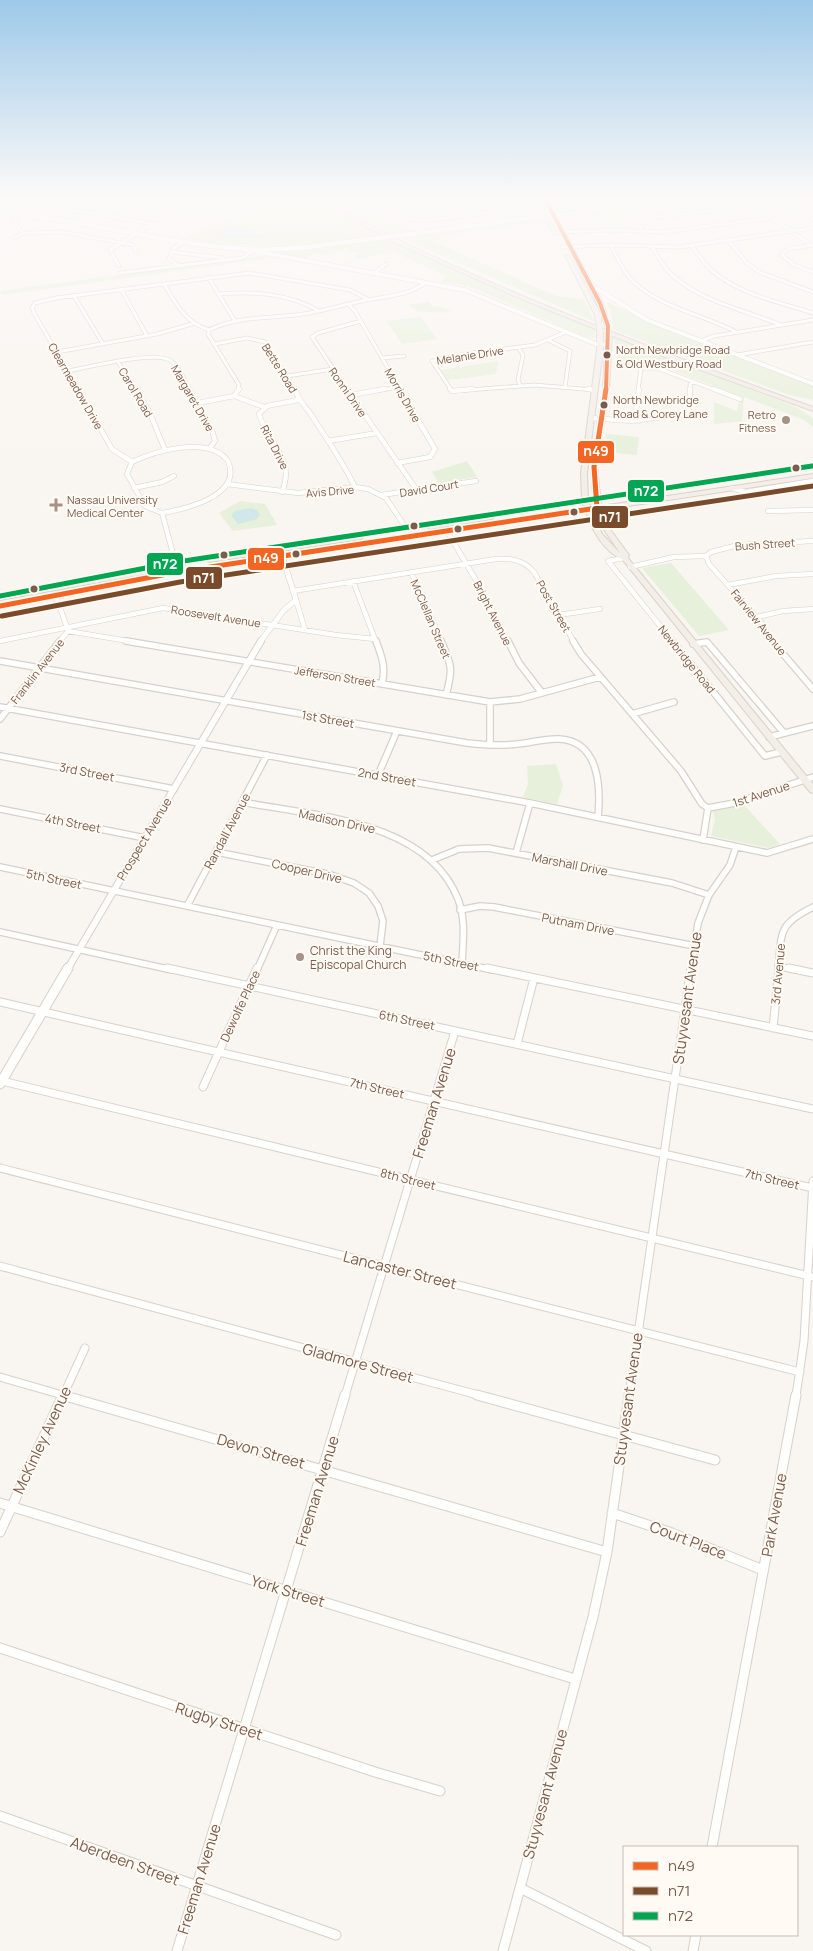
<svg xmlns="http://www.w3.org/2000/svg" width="813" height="1951" font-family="Manrope,sans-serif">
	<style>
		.green { fill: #e7f0db }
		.water { fill: #d0e8ea }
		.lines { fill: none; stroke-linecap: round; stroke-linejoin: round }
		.minor-far4-casing { stroke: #d7d1cb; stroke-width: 4.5 }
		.minor-far3-casing { stroke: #d7d1cb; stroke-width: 5.5 }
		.minor-far2-casing { stroke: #d7d1cb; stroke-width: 8 }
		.minor-far1-casing { stroke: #d7d1cb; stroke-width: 9 }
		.minor-casing { stroke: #d7d1cb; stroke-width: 11 }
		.tertiary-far3-casing { stroke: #d7d1cb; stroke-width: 5 }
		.tertiary-far2-casing { stroke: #d7d1cb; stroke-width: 6 }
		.tertiary-far1-casing { stroke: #d7d1cb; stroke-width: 8 }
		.tertiary-casing { stroke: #d7d1cb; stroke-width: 11 }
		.secondary-casing { stroke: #d9d2cb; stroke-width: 5.5 }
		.primary-casing { stroke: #dad1cc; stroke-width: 2 }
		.motorway-casing { stroke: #dad1cc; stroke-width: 2 }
		.minor-far4 { stroke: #fefefd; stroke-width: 3 }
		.minor-far3 { stroke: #fefefd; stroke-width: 4.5 }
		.minor-far2 { stroke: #fefefd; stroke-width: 5.5 }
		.minor-far1 { stroke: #fefefd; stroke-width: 7 }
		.minor { stroke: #fefefd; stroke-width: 9 }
		.tertiary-far3 { stroke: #fefefd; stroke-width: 4 }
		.tertiary-far2 { stroke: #fefefd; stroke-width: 5 }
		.tertiary-far1 { stroke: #fefefd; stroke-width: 6 }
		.tertiary { stroke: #fefefd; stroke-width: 9 }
		.secondary { stroke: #fefefd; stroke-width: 4.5 }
		.primary { fill: #f3eee8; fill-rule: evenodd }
		.motorway { fill: #f2eae7; fill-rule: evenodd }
		.secondary-bridge-casing { stroke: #d9d2cb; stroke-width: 5.5; stroke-linecap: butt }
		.primary-bridge-casing { stroke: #dad1cc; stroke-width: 6; stroke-linecap: butt }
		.secondary-bridge { stroke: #fefefd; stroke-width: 4.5 }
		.primary-bridge { stroke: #f3eee8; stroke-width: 5 }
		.bus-1-far1-casing { stroke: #fffaf3; stroke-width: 5.5 }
		.bus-1-casing { stroke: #fffaf3; stroke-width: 8 }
		.bus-2-casing { stroke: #fffaf3; stroke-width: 8 }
		.bus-3-casing { stroke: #fffaf3; stroke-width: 8 }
		.bus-1-far1 { stroke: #f26522; stroke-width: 4 }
		.bus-1 { stroke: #f26522; stroke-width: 5 }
		.bus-2 { stroke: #7a4b2a; stroke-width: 5 }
		.bus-3 { stroke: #00a651; stroke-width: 5 }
		.bus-dot { fill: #7a5c4d; stroke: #fffaf3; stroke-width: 2 }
		.poi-dot { fill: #a69286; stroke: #fffaf3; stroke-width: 2 }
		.labels { text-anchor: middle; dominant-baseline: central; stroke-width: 4; stroke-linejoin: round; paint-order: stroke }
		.bus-label { font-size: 11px; fill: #7a5c4d; stroke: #fffaf3; text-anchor: start }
		.far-street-label { font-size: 11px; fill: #7a5c4d; stroke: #fffaf3 }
		.far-poi-label { font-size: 11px; fill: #7a5c4d; stroke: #fffaf3; text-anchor: end }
		.street-label { font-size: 12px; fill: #7a5c4d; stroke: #fffaf3 }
		.poi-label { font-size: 12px; fill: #7a5c4d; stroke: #fffaf3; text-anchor: start }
		.near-street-label { font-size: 15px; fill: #7a5c4d; stroke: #fffaf3 }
		.line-badge { stroke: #fffaf3; stroke-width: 2 }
		.badge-label { font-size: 14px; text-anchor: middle; font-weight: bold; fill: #fff }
	</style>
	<rect width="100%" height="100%" fill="#f9f5f0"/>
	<path class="green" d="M293,197H313L384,236L279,248L275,242L277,247L216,244L182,238L279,200Z
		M324,197H349L415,232L393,235Z
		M526,197H536L540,206L500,209L495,201Z
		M703,197H728L626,211L623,222L590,223L584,212C599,210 621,203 634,206Z
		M539,218L544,223L524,225L520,222L513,223L516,226L465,233L432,241L556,296L584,299L595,322L399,237Z
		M389,238L487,284L595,329L594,338L587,337L468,286L441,282L446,276L392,251L333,266L358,258L356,255L361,254L357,251L350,252L347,249L320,255L315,253L305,259L263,252L327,247Z
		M261,256L271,258L2,295L0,291Z
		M429,302L433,307L438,306L451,311C440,315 430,310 418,312L409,305Z
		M607,302L667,330L813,386V400L789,395L621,333L613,329L612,318Z
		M421,317L437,339L402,344L387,321Z
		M613,336L796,407L813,418V427L804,420L744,397L742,421L714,424V402L737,411L739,401L743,397L656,364L618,365Z
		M498,361L496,374L448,380L441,370Z
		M606,434L639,437L637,455L603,452Z
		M467,461L477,477L439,483L432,472Z
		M240,501L265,504L277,525L233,531L219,513Z
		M671,563L729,630L699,636L642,568Z
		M556,764L563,786L557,804L523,797L528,784L527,766Z
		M744,805L780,844L769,848L711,836L715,819L713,811Z"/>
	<path class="water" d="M238,226L245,227L265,238H225L215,235L221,231Z
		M251,508L257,510L260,515L257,519L238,524L231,515L235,511Z"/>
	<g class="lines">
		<defs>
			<path id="minor-far4" d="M49,197L55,204L68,209L154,224
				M96,197L120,200L140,197
				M139,197L147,202L183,214
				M370,197L409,218L421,221L498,212
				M436,197L452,218
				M487,197L505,221
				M547,203L579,197
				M55,204L32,209L13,218L21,231L25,233L62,232L133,245L136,251
				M752,204L813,246
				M157,205L178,197
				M813,213L809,215L813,220
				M553,215C578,212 607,213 628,197
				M640,231L644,222L652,218L813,197
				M561,232L613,230L664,232L769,218
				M14,238L25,233
				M728,240L746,262L759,272L813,292
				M610,245C617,256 621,268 630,278C656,307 702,314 736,332
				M691,245C697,253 703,262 710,269C737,294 779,302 813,313
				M812,245L788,249L782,255L794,265L813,272
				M562,247L610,245L680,247L813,228
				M652,247C658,257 664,268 672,275C702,302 745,310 781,325
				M172,252L223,258
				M119,266L110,250L146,228L229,197
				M181,267L169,259L174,248L185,241
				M120,273L242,258L251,252
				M373,274L386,264
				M208,277L235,321
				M164,284C176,304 185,322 209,330L208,334L239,385L238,391
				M121,289L147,336
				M218,294C253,291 288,293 319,311
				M74,296L103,344
				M348,304L355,311L401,391
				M209,330C239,315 271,319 303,314C325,311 345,304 367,300C388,296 407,296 425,283
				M548,340L570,351L565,387
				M701,341L714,336L813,320
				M215,344L247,338L265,342L295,391
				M518,347L523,355L518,380L520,385
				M57,352L157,334L192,324
				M737,355L813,342
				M382,358L404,356
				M118,362L136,391
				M68,371C89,367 155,350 171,361C180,367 185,382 190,391
				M287,376L333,369
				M79,391L34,313L32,308L35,303L56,298L249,273L350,290L369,300
				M348,391L312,337L318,333L361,321
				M376,391L398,387
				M452,391L432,361L465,354L535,345L566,332
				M456,391L534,385L595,390
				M638,391L641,368H657L718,391
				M690,391V384L694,382"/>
			<path id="minor-far3" d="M78,389L112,449L132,462
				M135,389L149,411L165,450
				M189,389L212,430L215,441L209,449
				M295,389C299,402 305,405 312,416C327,439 343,462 355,487
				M347,389L416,489
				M450,389L452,391L473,389
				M588,389L595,390
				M639,389L636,411L639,421
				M714,389L740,399
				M351,395L384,389
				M234,396L264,407
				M198,403L234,396L239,389
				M591,418L631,421L686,414L689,410L690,389
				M328,441L377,433
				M132,462C155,451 209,435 228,461C243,496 185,509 162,513
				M132,462L127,474L145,506L162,513L178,572
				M397,463L430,457L435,449L400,389
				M227,484L298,493L355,487L368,489L386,498L412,537
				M134,488L162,482L174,476
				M732,488L745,492L813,481
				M282,492C296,458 268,444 259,414L267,406L298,400
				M381,495L476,481
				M768,511L813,510
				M447,531L484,594L508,642
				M706,556L709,564L760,621L773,642
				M624,558L608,561L673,642
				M630,567L674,557L706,556L711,552L738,545L813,541
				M411,572L442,642
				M353,581L376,642
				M728,585L776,576L813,574
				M293,591L496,559C511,558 524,560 534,572L574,642
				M55,594L68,630
				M296,600L305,630
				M558,615L600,609
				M757,617L783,611L813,609
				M68,631L134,642
				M0,641L163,608L336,635L375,639
				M59,642L68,631"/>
			<path id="minor-far2" d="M126,641L490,702L520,699L600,677
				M376,641C382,657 386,667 382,684
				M441,641C452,665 453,670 446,695
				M508,641L519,663L542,693
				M573,641L581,654L681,771L702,804L708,808
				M672,641L765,756L781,752
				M772,641L813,689
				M693,644L707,642L784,733
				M0,661L467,743C484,745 500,746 517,744C531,743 545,738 559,739C599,741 601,786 598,817
				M490,702V745
				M0,707L530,803L767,853L813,839
				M632,714L674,702
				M0,719L60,641
				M769,737L813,726
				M0,756L174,789
				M378,775L397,731
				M242,802C314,816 427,820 458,899C466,919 463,942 462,963
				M708,808L735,803L813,777
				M0,809L145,838
				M703,840L708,808
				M216,852L328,874L354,883L369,893L378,906L383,921L380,946
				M516,853L530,803
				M432,860L459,849L488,848L672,883L709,895
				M0,867L493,970
				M187,906L267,755
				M460,910L480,906L494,907L695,946
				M0,932L172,970
				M778,966L796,970
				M257,970L277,925
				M691,970L698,923L709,895L730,865L736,847
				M778,970C782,932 777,925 813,907"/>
			<path id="minor-far1" d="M167,968L813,1109
				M487,968L813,1036
				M789,968L813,973
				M0,1002L813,1188
				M773,1028L779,968
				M517,1044L534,978
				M2,1081L813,1277
				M203,1087L257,968
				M0,1168L800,1372
				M0,1266L482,1396
				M0,1377L66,1396
				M63,1396L85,1348
				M345,1396L455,1031
				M629,1396L691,968
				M796,1396L804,1341L813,1181"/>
			<path id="minor" d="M62,1395L607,1552
				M477,1395L715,1460
				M0,1503L575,1679
				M612,1513L672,1533L763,1570
				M0,1532L63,1395
				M0,1648L375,1772L440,1791
				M0,1816L336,1935
				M712,1847L796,1395
				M520,1888L646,1951
				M177,1951L345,1395
				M503,1951L593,1617L607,1552L629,1395
				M693,1951L696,1935"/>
			<path id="tertiary-far3" d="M243,249L465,290L596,344L609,345
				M591,285L647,320L813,384"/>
			<path id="tertiary-far2" d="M260,642L284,610L296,600L280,549"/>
			<path id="tertiary-far1" d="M67,970L261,641"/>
			<path id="tertiary" d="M0,1084L68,968"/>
			<path id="secondary" d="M0,212C81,219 160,243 241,249C286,252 332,244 377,238
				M404,235L553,215"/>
			<path id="primary" d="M535,197H539L557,235L553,234Z
				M542,197H546L603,303L610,327L605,326L597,303Z
				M565,255L569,256L601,315V324L596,323L595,315Z
				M600,329L603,331V350L587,473L588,500L591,508L594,507L591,467L603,389L606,335L609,333L612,335L609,389L597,467L601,506L813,474V478L602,510L604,521L629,555L628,558L813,784V793L810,792L622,559C605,553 591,529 586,512L178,574L0,608V604L178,570L584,509L582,500L581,473L597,350V331ZM592,511H595L598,521L620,553L602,534Z
				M490,516L493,518L492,519L430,529L427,527L430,525Z
				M359,536L362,538L361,539L210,562L206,560L210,558Z
				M181,563L185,565L184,567L0,600V596Z"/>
			<path id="motorway" d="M314,197H320C391,240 468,273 544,305C633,341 723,375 813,407V411L662,356L514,296L387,239Z"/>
		</defs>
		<use href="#minor-far4" class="minor-far4-casing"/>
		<use href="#minor-far3" class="minor-far3-casing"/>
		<use href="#minor-far2" class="minor-far2-casing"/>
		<use href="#minor-far1" class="minor-far1-casing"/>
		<use href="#minor" class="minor-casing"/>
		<use href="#tertiary-far3" class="tertiary-far3-casing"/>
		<use href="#tertiary-far2" class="tertiary-far2-casing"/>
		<use href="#tertiary-far1" class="tertiary-far1-casing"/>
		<use href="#tertiary" class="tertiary-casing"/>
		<use href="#secondary" class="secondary-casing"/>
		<use href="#primary" class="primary-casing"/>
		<use href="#motorway" class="motorway-casing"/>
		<use href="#minor-far4" class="minor-far4"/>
		<use href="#minor-far3" class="minor-far3"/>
		<use href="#minor-far2" class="minor-far2"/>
		<use href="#minor-far1" class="minor-far1"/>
		<use href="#minor" class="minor"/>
		<use href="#tertiary-far3" class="tertiary-far3"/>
		<use href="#tertiary-far2" class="tertiary-far2"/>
		<use href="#tertiary-far1" class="tertiary-far1"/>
		<use href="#tertiary" class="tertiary"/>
		<use href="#secondary" class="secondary"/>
		<use href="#primary" class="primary"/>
		<use href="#motorway" class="motorway"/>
		<defs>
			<path id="secondary-bridge" d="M377,238L404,235"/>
			<path id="primary-bridge" d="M599,323L600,331
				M608,326L609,335"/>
		</defs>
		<use href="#secondary-bridge" class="secondary-bridge-casing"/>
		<use href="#primary-bridge" class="primary-bridge-casing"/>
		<use href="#secondary-bridge" class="secondary-bridge"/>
		<use href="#primary-bridge" class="primary-bridge"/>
		<defs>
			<path id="bus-1-far1" d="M544,197L600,303L608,326L606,391"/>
			<path id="bus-1" d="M0,606L178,572L597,508L594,467L606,389"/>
			<path id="bus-2" d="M2,616L180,582L813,486"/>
			<path id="bus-3" d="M0,596L177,562L812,466"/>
		</defs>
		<use href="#bus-1-far1" class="bus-1-far1-casing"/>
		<use href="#bus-1" class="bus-1-casing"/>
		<use href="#bus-2" class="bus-2-casing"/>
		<use href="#bus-3" class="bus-3-casing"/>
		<use href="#bus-1-far1" class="bus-1-far1"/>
		<use href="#bus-1" class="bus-1"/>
		<use href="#bus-2" class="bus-2"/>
		<use href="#bus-3" class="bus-3"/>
	</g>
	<linearGradient id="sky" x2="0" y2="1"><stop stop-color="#9ec9e9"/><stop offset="0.42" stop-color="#fcfaf8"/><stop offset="1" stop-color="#fcfaf8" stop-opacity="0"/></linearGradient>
	<rect width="813" height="470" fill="url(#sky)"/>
	<g class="bus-dot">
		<circle cx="607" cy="355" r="4.5"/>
		<circle cx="604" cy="405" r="4.5"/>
		<circle cx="796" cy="468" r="4.5"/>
		<circle cx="574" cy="512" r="4.5"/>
		<circle cx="414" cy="526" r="4.5"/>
		<circle cx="458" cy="529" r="4.5"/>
		<circle cx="296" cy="554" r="4.5"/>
		<circle cx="224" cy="555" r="4.5"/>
		<circle cx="34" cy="589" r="4.5"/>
	</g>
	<g class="poi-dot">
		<circle cx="786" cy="420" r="5"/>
		<path d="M53.5 497.5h5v5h5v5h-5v5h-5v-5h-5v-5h5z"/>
		<circle cx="300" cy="957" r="5"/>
	</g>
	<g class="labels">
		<g class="bus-label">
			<text x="616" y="349">North Newbridge Road<tspan x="616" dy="14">&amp; Old Westbury Road</tspan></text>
			<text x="613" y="399">North Newbridge<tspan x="613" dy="14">Road &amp; Corey Lane</tspan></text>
		</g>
		<g class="far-street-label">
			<text transform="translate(470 355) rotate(-9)">Melanie Drive</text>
			<text transform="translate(280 368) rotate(58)">Bette Road</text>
			<text transform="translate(76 386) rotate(60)">Clearmeadow Drive</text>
			<text transform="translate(136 392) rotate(59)">Carol Road</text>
			<text transform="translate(348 392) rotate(55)">Ronni Drive</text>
			<text transform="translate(403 395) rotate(60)">Morris Drive</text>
			<text transform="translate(193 398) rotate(60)">Margaret Drive</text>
			<text transform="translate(275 447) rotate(63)">Rita Drive</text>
			<text transform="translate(429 488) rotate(-9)">David Court</text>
			<text transform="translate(330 491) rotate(-5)">Avis Drive</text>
			<text transform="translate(765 544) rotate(-4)">Bush Street</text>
			<text transform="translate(554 606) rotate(60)">Post Street</text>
			<text transform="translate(493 613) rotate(63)">Bright Avenue</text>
			<text transform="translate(216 616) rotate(9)">Roosevelt Avenue</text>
			<text transform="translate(431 619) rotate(67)">McClellan Street</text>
			<text transform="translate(759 622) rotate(51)">Fairview Avenue</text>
			<text transform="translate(687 659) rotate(51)">Newbridge Road</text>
			<text transform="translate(37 671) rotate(-52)">Franklin Avenue</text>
			<text transform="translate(335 676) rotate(9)">Jefferson Street</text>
		</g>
		<g class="far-poi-label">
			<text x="776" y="414">Retro<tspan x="776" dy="13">Fitness</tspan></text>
			<text x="67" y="499" text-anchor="start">Nassau University<tspan x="67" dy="13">Medical Center</tspan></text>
		</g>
		<g class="street-label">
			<text transform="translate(328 719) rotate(10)">1st Street</text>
			<text transform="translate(87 772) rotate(11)">3rd Street</text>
			<text transform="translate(387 777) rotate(10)">2nd Street</text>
			<text transform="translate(761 794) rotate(-18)">1st Avenue</text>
			<text transform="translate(337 821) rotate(12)">Madison Drive</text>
			<text transform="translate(73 823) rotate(11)">4th Street</text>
			<text transform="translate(227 831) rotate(-62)">Randall Avenue</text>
			<text transform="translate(144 839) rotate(-59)">Prospect Avenue</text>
			<text transform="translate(570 864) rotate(11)">Marshall Drive</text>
			<text transform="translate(307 871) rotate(13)">Cooper Drive</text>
			<text transform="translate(54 879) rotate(12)">5th Street</text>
			<text transform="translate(578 924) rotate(11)">Putnam Drive</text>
			<text transform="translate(451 961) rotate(12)">5th Street</text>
			<text transform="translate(778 974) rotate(-85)">3rd Avenue</text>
			<text transform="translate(240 1006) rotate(-65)">Dewolfe Place</text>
			<text transform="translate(407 1020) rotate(12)">6th Street</text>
			<text transform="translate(377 1088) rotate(13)">7th Street</text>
			<text transform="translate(408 1179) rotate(14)">8th Street</text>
			<text transform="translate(772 1179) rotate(13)">7th Street</text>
		</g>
		<g class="poi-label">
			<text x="310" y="950">Christ the King<tspan x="310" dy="14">Episcopal Church</tspan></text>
		</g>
		<g class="near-street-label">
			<text transform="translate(687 998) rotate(-82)">Stuyvesant Avenue</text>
			<text transform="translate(434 1103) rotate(-73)">Freeman Avenue</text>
			<text transform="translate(400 1270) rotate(14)">Lancaster Street</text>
			<text transform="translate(358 1363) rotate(15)">Gladmore Street</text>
			<text transform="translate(628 1399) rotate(-82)">Stuyvesant Avenue</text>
			<text transform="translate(42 1440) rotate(-65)">McKinley Avenue</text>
			<text transform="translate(261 1451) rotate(16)">Devon Street</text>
			<text transform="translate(317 1491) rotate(-73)">Freeman Avenue</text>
			<text transform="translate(774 1515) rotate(-80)">Park Avenue</text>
			<text transform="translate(688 1540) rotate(21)">Court Place</text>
			<text transform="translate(288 1591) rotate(17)">York Street</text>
			<text transform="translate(219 1721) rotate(18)">Rugby Street</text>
			<text transform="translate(545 1794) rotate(-75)">Stuyvesant Avenue</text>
			<text transform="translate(125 1861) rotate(20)">Aberdeen Street</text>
			<text transform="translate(199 1879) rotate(-73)">Freeman Avenue</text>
		</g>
	</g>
	<g class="line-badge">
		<rect x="577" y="440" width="38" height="24" rx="5" fill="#f26522"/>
		<rect x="627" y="479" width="38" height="24" rx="5" fill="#00a651"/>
		<rect x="591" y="505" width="38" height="24" rx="5" fill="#7a4b2a"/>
		<rect x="247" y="547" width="38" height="24" rx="5" fill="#f26522"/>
		<rect x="146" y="552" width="38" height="24" rx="5" fill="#00a651"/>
		<rect x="185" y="566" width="38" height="24" rx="5" fill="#7a4b2a"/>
	</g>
	<g class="badge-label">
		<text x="596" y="456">n49</text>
		<text x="646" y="496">n72</text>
		<text x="610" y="522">n71</text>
		<text x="266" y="563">n49</text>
		<text x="165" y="569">n72</text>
		<text x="204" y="583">n71</text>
	</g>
	<rect x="623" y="1846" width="175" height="90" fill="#fffaf3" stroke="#cabbb1"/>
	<rect x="633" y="1862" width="25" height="8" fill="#f26522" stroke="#cabbb1"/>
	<text x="668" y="1871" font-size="15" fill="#7a5c4d">n49</text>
	<rect x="633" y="1887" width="25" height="8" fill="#7a4b2a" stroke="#cabbb1"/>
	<text x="668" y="1896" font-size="15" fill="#7a5c4d">n71</text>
	<rect x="633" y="1912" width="25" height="8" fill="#00a651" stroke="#cabbb1"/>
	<text x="668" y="1921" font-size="15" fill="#7a5c4d">n72</text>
</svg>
